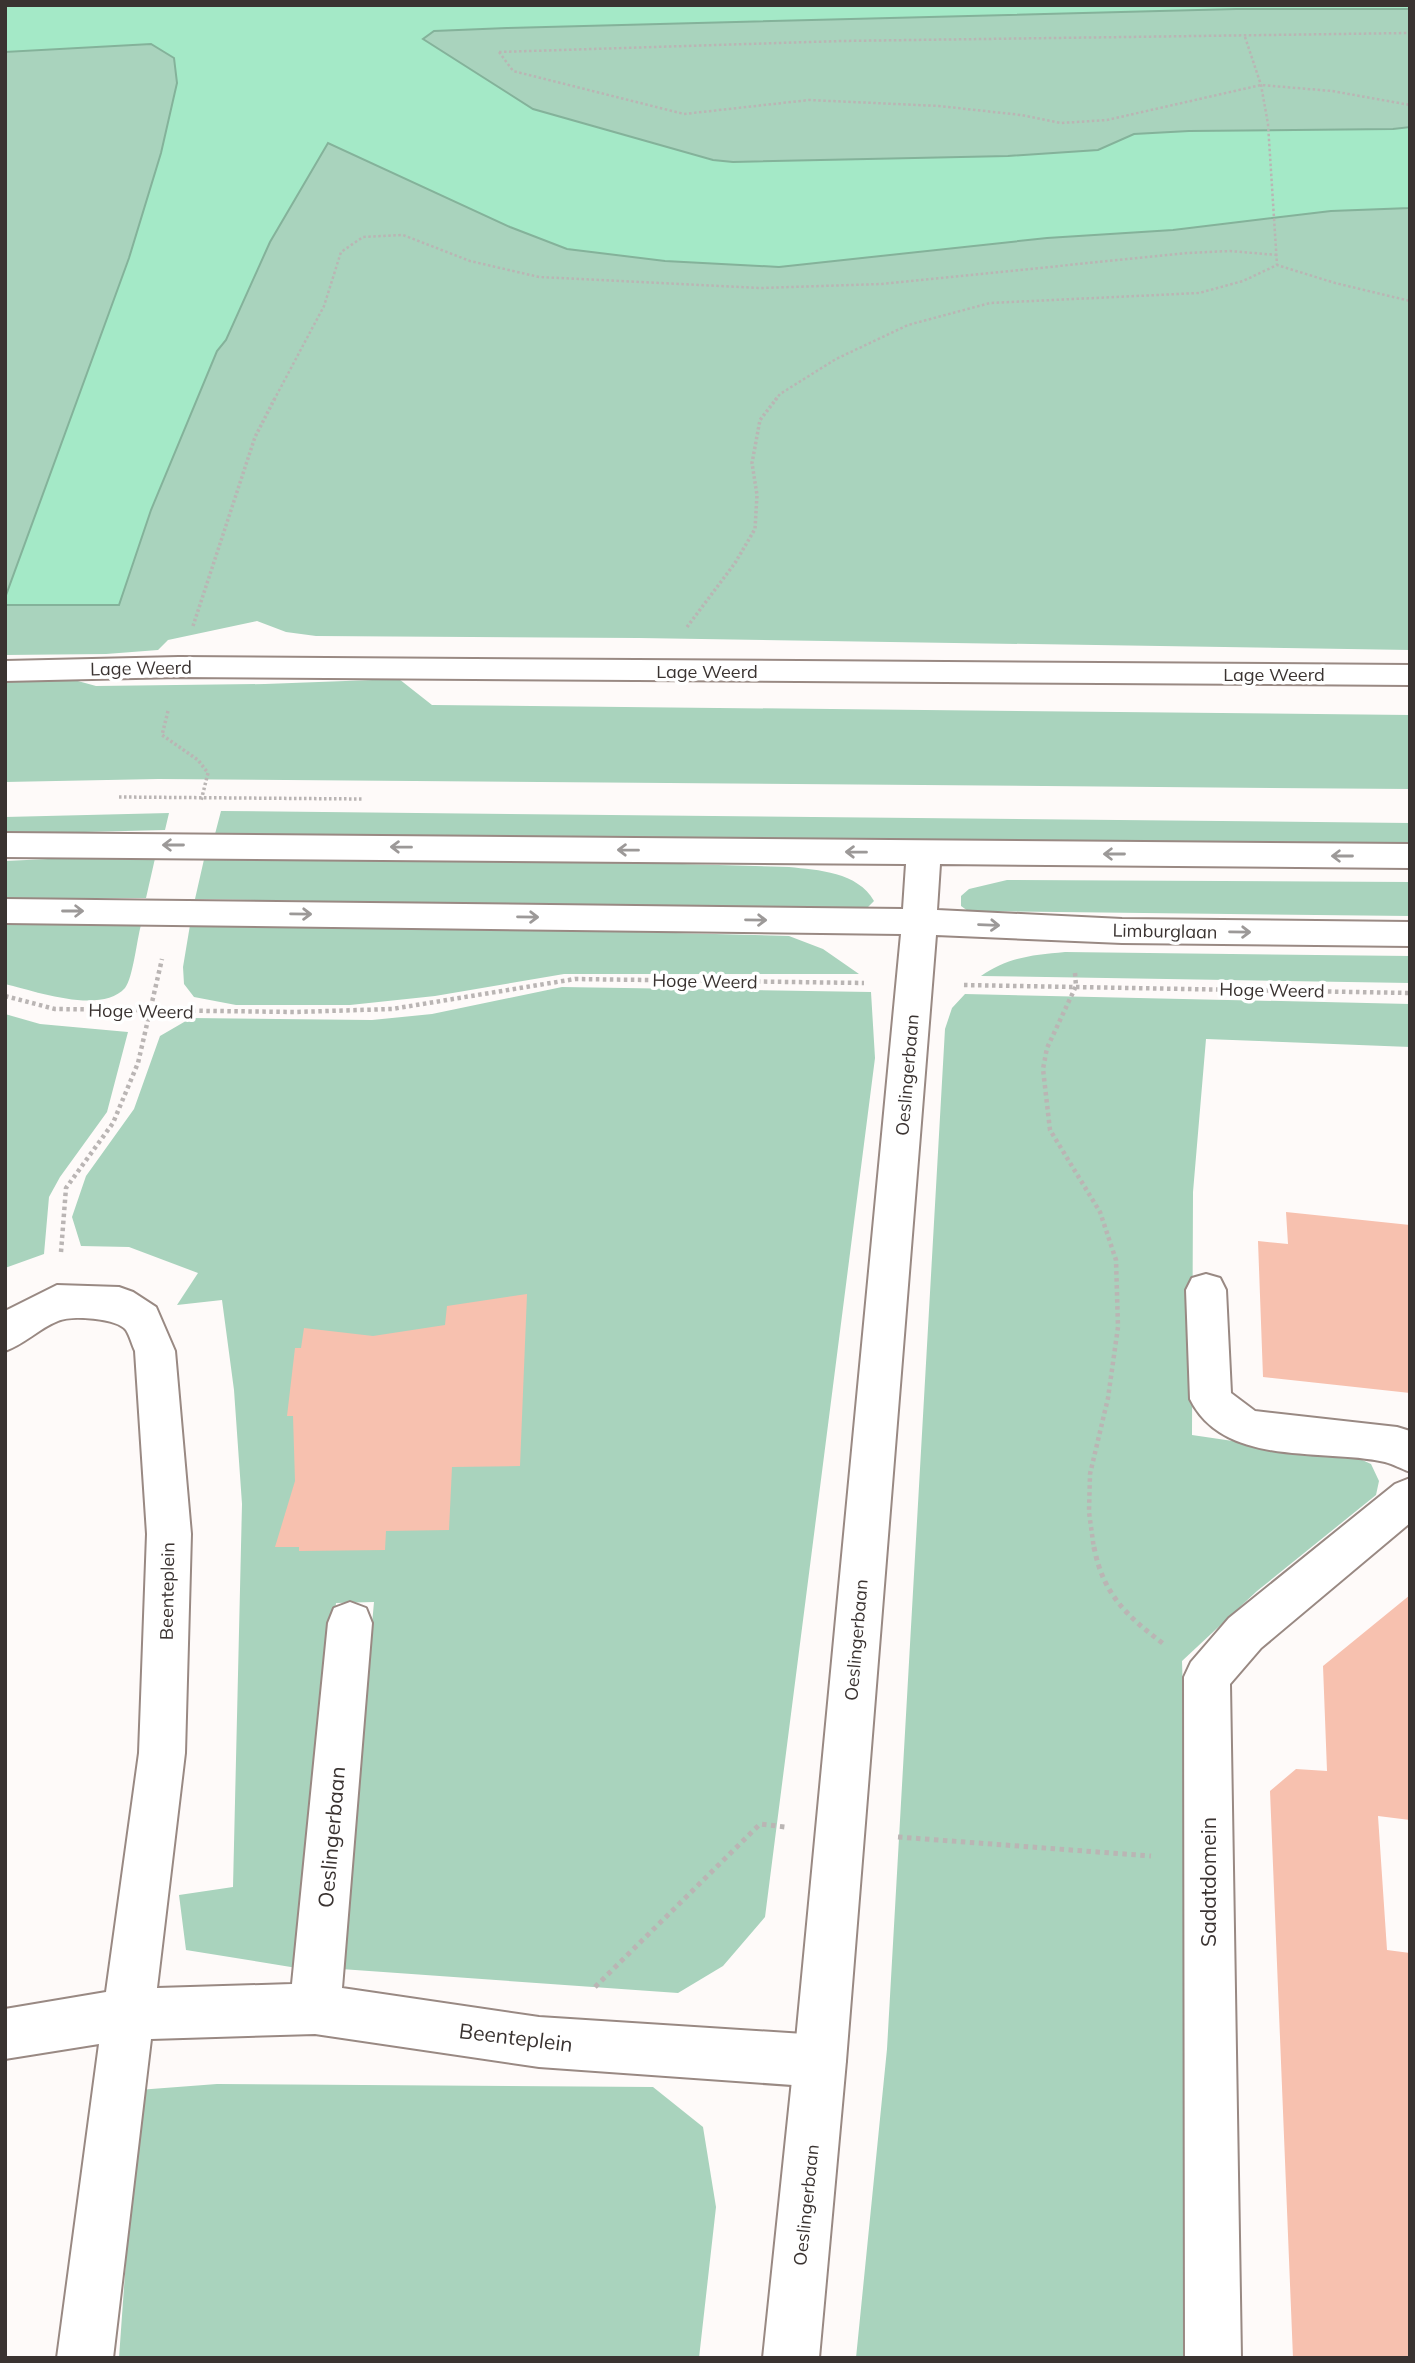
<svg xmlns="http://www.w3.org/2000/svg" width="1415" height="2363" font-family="Mulish,sans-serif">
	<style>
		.green { fill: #a9d3bd }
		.water { fill: #a4e9c7; stroke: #84b29a; stroke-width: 2 }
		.building { fill: #f7c1af }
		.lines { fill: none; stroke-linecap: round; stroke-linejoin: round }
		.minor-casing { stroke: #998983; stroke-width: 4 }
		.major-casing { stroke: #998983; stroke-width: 4 }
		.path-far3 { stroke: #bab5b4; stroke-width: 2.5; stroke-dasharray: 2.5 2.5; stroke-linecap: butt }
		.path-far2 { stroke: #bab5b4; stroke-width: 3.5; stroke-dasharray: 2.5 2.5; stroke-linecap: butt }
		.path-far1 { stroke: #bab5b4; stroke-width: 4.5; stroke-dasharray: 3.5 3.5; stroke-linecap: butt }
		.path { stroke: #bab5b4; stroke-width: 5; stroke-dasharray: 4.5 4.5; stroke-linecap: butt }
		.minor { fill: #fff; fill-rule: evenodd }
		.major { fill: #fff; fill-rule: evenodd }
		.oneway { stroke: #9c9998 }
		.labels { text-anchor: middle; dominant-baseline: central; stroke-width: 7; stroke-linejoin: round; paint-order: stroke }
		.street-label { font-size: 18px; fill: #3a3331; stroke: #fff }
		.near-street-label { font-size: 21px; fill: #3a3331; stroke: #fff }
	</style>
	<rect width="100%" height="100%" fill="#fefaf9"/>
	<path class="green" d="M1236,9H1410V127L1393,129L1189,131L1134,134L1098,150L1008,156L733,162L713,160L533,109L423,39L433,31L507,28Z
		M151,44L174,58L178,83L161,153L129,258L5,598V52Z
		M328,143L510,227L567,249L665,261L780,267L1047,238L1173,230L1331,211L1410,208V650L639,638L316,636L286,632L257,621L168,640L158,650L106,654L5,655V605H119L151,510L217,351L226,340L270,242Z
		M5,661L96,686L265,684L399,679L432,705L1410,715V789L158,779L5,782Z
		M221,811L1410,823V845L215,834Z
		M169,813L165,830L5,834V817Z
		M156,854L146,898H5V861Z
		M205,855H348L789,867C818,870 858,872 874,901L868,907L857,910L195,899Z
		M1007,880L1410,882V916L968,911L961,906V896L969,889Z
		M5,923L141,925C137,939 133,978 125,988C101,1015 35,991 5,984Z
		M190,925L480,928L789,936L823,949L859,974H564L435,996L350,1005H236L194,997L184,984L183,967Z
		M1065,952L1410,956V983L981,976C1009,957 1032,955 1065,952Z
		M562,987L871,992L875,1058L765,1917L723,1966L678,1993L341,1969L374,1602L336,1603L297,1968L186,1950L179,1895L233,1887L242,1504L234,1390L222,1300L177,1305L198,1273L129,1247L81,1246L72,1217L86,1176L134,1109L160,1036L191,1018L372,1020L432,1014Z
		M965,994L1410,1004V1047L1206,1039L1193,1192L1192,1435L1260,1445L1349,1454L1371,1464L1379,1481L1376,1495L1257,1591L1182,1661L1203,2358H856L887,2049L945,1029L952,1008Z
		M5,1014L40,1024L128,1032L107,1112L60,1177L49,1197L44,1254L5,1268Z
		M217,2084L653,2087L703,2127L716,2207L699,2358H119L138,2090Z"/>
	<path class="water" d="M5,5H1410V9H1236L507,28L434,31L423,39L533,109L713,160L733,162L1008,156L1098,150L1134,134L1189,131L1393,129L1410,127V208L1331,211L1173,230L1047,238L779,267L665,261L567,249L510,227L328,143L270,242L226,340L217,351L151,510L119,605H5V598L129,258L161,153L177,83L174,58L151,44L5,52Z"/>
	<path class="building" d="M1286,1212L1410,1225V1393L1263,1377L1258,1241L1288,1244Z
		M527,1294L520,1466L452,1467L449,1530L386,1531L385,1550L299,1551V1547H275L295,1481L293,1416H287L295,1348H301L304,1328L373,1336L445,1325L447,1306Z
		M1410,1595V1820L1378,1816L1387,1950L1410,1953V2358H1293L1270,1791L1296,1769L1327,1771L1323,1666Z"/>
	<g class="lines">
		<defs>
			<path id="minor" d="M179,657L1410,665V685L179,677L5,681V661Z
				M1206,1274L1220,1278L1226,1290L1231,1393L1255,1411L1397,1427L1410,1431V1472C1402,1469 1393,1464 1385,1462C1322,1448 1224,1468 1190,1399L1186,1290L1192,1278Z
				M57,1285L119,1287L133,1292L156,1307L175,1351L191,1534L185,1753L157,1988L292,1984L328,1623L334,1608L350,1602L366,1608L372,1623L342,1988L539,2017L820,2035L838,2043L846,2061L838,2079L820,2087L539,2067L315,2034L151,2039L113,2358H57L99,2044L5,2059V2009L106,1992L139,1753L147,1534L135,1351C132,1345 130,1336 126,1330C117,1318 71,1315 58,1321C38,1329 25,1344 5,1351V1311Z
				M1410,1478V1523L1261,1648L1230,1684L1241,2358H1185L1184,1677L1191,1662L1229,1618L1395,1484Z"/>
			<path id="major" d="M5,833L1410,844V868L940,864L937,910L1122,919L1410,922V946L1122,943L936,935L846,2061L819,2358H763L794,2061L901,934L5,923V899L903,909L906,864L5,857Z"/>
		</defs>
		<use href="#minor" class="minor-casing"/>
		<use href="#major" class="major-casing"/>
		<path class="path-far3" d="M1245,37L1261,85L1268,124L1277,265
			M499,52L513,71L684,114L809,100L939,106L1021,115L1061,123L1107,120L1261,85L1332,91L1410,105
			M499,52L841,41L1410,33
			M274,400L324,306L341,252L363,237L403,235L470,261L539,277L760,288L882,284L1187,253L1230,251L1277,255
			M775,400L780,394L836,359L908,325L990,303L1199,293L1243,281L1277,265L1335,283L1410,301"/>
		<path class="path-far2" d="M193,626L255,437L275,398
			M687,627L735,563L755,529L757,495L752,463L760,420L777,398
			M168,711L162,735L198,760L208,773L201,801
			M119,797L362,799"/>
		<path class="path-far1" d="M1075,973L1076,986L1047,1048L1043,1069L1050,1130L1100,1212L1116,1260L1118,1327L1108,1398L1090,1474L1089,1512L1094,1549
			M964,985L1410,993
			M5,996L55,1009L295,1012L392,1009L575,979L864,983
			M61,1252L66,1188L113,1123L138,1063L162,959"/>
		<path class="path" d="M1094,1547C1103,1595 1128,1617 1165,1645
			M898,1837L1151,1856
			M595,1987L760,1824L785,1827"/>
		<use href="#minor" class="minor"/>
		<use href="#major" class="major"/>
	</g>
	<defs><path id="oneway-shaft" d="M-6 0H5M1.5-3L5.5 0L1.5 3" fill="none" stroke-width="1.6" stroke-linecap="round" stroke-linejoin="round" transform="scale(1.75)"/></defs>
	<g class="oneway">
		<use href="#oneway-shaft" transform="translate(173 845) rotate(180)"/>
		<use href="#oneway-shaft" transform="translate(401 847) rotate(-179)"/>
		<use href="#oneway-shaft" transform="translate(628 850) rotate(-179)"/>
		<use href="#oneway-shaft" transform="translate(856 852) rotate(-179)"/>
		<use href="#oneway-shaft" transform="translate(1114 854) rotate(-180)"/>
		<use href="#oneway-shaft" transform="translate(1342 856) rotate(-180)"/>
		<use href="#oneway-shaft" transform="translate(73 911)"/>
		<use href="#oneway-shaft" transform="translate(301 914) rotate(1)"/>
		<use href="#oneway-shaft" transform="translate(528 917) rotate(1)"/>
		<use href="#oneway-shaft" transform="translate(756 920) rotate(1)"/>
		<use href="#oneway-shaft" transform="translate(989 925) rotate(2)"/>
		<use href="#oneway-shaft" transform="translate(1240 932) rotate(1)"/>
	</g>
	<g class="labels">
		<g class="street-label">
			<text transform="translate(141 668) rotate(-1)">Lage Weerd</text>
			<text x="707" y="671">Lage Weerd</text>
			<text x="1274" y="674">Lage Weerd</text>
			<text transform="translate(1165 931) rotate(1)">Limburglaan</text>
			<text transform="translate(705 981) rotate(1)">Hoge Weerd</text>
			<text transform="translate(1272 990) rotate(1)">Hoge Weerd</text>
			<text transform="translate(141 1011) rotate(1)">Hoge Weerd</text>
			<text transform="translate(907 1075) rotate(-85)">Oeslingerbaan</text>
			<text transform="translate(167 1591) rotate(-89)">Beenteplein</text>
			<text transform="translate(856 1640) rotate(-85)">Oeslingerbaan</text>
			<text transform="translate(806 2205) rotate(-84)">Oeslingerbaan</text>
		</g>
		<g class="near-street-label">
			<text transform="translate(331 1837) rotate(-85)">Oeslingerbaan</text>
			<text transform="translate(1208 1882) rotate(-90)">Sadatdomein</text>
			<text transform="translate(516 2037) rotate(7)">Beenteplein</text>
		</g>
	</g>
	<rect width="1415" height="2363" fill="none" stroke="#3a3331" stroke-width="14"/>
</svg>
